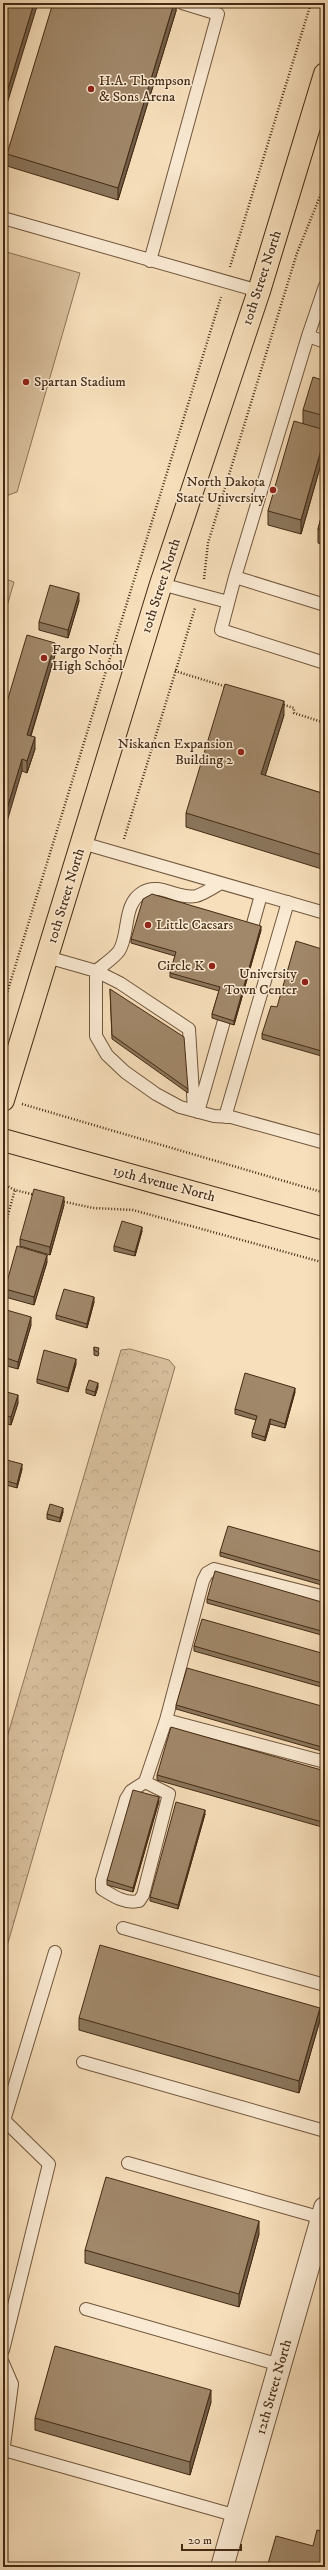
<svg xmlns="http://www.w3.org/2000/svg" width="328" height="2570" font-family="'IM FELL DW Pica',serif">
	<style>
		.forest { fill: url(#forest-crowns); stroke: #8e7558 }
		.park { fill: #d9c09e; stroke: #8e7558 }
		.lines { fill: none; stroke-linecap: round; stroke-linejoin: round }
		.service-casing { stroke: #71573d; stroke-width: 14 }
		.minor-casing { stroke: #71573d; stroke-width: 24 }
		.primary-casing { stroke: #442a13; stroke-width: 24 }
		.path { stroke: #442a13; stroke-width: 2.5; stroke-dasharray: 1 2; stroke-linecap: butt }
		.service { stroke: #faead3; stroke-width: 12 }
		.minor { stroke: #faead3; stroke-width: 22 }
		.primary { stroke: #f7dfbb; stroke-width: 22 }
		.wall { fill: #8a755b; stroke: #442a13 }
		.shaded-wall { fill: #715f4a; stroke: #442a13 }
		.building { fill: #a1886a; stroke: #442a13 }
		.poi-dot { fill: #8f2418; stroke: #faead3; stroke-width: 1.5 }
		.labels { text-anchor: middle; dominant-baseline: central; stroke-width: 3; stroke-linejoin: round; paint-order: stroke }
		.poi-label { font-size: 14px; fill: #442a13; stroke: #faead3; text-anchor: start }
		.street-label { font-size: 14px; fill: #442a13; stroke: #faead3 }
	</style>
	<defs>
		<pattern id="forest-crowns" width="20" height="18" patternUnits="userSpaceOnUse"><rect width="20" height="18" fill="#d9c09e"/><path d="M2 6a3 3 0 1 1 6 0M12 15a3 3 0 1 1 6 0" fill="none" stroke="#bba587"/></pattern>
	</defs>
	<rect width="100%" height="100%" fill="#f7dfbb"/>
	<filter id="stains"><feTurbulence type="fractalNoise" baseFrequency=".005" numOctaves="4"/><feColorMatrix values="0 0 0 0 .2 0 0 0 0 .09 0 0 0 0 .02 0 0 0 .5 -.17"/></filter>
	<radialGradient id="worn" r=".72"><stop offset=".6" stop-color="#630" stop-opacity="0"/><stop offset="1" stop-color="#630" stop-opacity=".3"/></radialGradient>
	<path class="forest" d="M130,1349L169,1360L175,1367L3,1960V1751L121,1350Z"/>
	<path class="park" d="M3,251L80,273L17,492L3,497Z
		M3,578L14,582L3,620Z"/>
	<g class="lines">
		<defs>
			<path id="service" d="M3,218L259,291
				M150,261L218,14L182,3
				M308,336L325,342
				M235,577L308,336L325,286
				M161,584L228,602
				M325,605L235,577L221,630L325,663
				M82,843L325,913
				M221,883C214,887 204,894 196,896C178,900 160,882 143,892C122,904 130,934 119,951C114,958 103,965 96,971V1036L107,1055L125,1072L156,1094L180,1107L214,1116L231,1117L325,1143
				M249,938L261,895
				M47,957L96,971L120,983L189,1029L194,1110
				M198,1112L228,1007
				M225,1117L288,902
				M325,1597L214,1569L207,1573L203,1581L166,1720L325,1762
				M145,1782L169,1794L143,1895L139,1901C125,1904 113,1896 102,1889V1880L126,1799L131,1791L145,1782L166,1720
				M123,1928L325,1985
				M83,2062L325,2131
				M3,2124L55,1952
				M128,2163L322,2218
				M86,2309L280,2365
				M3,2350L49,2164L4,2120
				M3,2363L12,2384L3,2453
				M4,2450L237,2516"/>
			<path id="minor" d="M222,2567L325,2208"/>
			<path id="primary" d="M3,1100L161,584L259,291L325,74
				M3,1140L325,1229"/>
		</defs>
		<use href="#service" class="service-casing"/>
		<use href="#minor" class="minor-casing"/>
		<use href="#primary" class="primary-casing"/>
		<path class="path" d="M230,267L311,3
			M204,579L208,543L297,253L325,184
			M175,671L227,687
			M281,704L294,708V713L325,723
			M124,839L195,608
			M3,1006L221,297
			M22,1104L325,1193
			M3,1184L15,1190L35,1195
			M61,1201L93,1208L133,1210L325,1263
			M3,1232L15,1190"/>
		<use href="#service" class="service"/>
		<use href="#minor" class="minor"/>
		<use href="#primary" class="primary"/>
	</g>
	<path class="wall" d="M176,3V11L118,200L7,166V154Z
		M325,381V450L301,534L268,525V511L303,424V410Z
		M325,503V545L318,543V529Z
		M79,601L68,638L39,630V622Z
		M55,655L31,736L35,749L27,773L22,771L3,715Z
		M284,715L265,776L325,794V870L186,827V813Z
		M261,930L234,1025L212,1018V1014L219,991L170,977V973L175,956L131,943V939Z
		M325,950V1057L262,1039V1034L277,1007Z
		M110,989L188,1089V1093L112,1039Z
		M64,1205L50,1255L20,1246V1239Z
		M142,1231L135,1256L114,1251V1246Z
		M47,1262L34,1305L5,1297V1289Z
		M94,1302L87,1328L56,1319V1315Z
		M3,1309L31,1325L18,1369L3,1365Z
		M94,1347L99,1353L98,1356L94,1355Z
		M76,1364L68,1392L37,1383V1379Z
		M3,1374L6,1383L4,1392L18,1403L11,1425L3,1423Z
		M98,1387L95,1396L86,1393V1389Z
		M295,1392L285,1428L270,1424L265,1441L252,1437V1433L256,1420L235,1414V1409Z
		M3,1459L22,1469L17,1488L3,1484Z
		M63,1512L60,1522L47,1519V1514Z
		M220,1552L325,1553V1586L220,1556Z
		M207,1599L325,1603V1636L207,1603Z
		M194,1646L325,1654V1688L194,1651Z
		M176,1705L325,1707V1752L176,1709Z
		M325,1771V1816L322,1827L157,1780V1775Z
		M159,1801L133,1892L107,1885V1880Z
		M205,1814L178,1909L150,1901V1897Z
		M79,2018L320,2020L299,2093L79,2030Z
		M259,2234L239,2307L85,2263V2250Z
		M211,2402L190,2475L35,2430V2418Z"/>
	<path class="shaded-wall" d="M34,3H38L3,117V105Z
		M174,3H176V11L118,200V188Z
		M325,436V450L301,534V520Z
		M79,593V601L68,638V630Z
		M55,643V655L27,747V735Z
		M284,701V715L261,789V774Z
		M35,737V749L27,773V761Z
		M22,759V771L3,835V822Z
		M261,926V930L234,1025V1021Z
		M64,1197V1205L50,1255V1247Z
		M142,1227V1231L135,1256V1252Z
		M47,1255V1262L34,1305V1297Z
		M94,1297V1302L87,1328V1324Z
		M31,1317V1325L18,1369V1362Z
		M76,1359V1364L68,1392V1388Z
		M6,1375V1383L3,1394V1387Z
		M98,1383V1387L95,1396V1392Z
		M295,1388V1392L285,1428V1424Z
		M18,1395V1403L11,1425V1417Z
		M270,1419V1424L265,1441V1437Z
		M22,1464V1469L17,1488V1484Z
		M63,1508V1512L60,1522V1518Z
		M159,1797V1801L133,1892V1888Z
		M205,1810V1814L178,1909V1905Z
		M325,1811V1816L322,1827V1822Z
		M320,2008V2020L299,2093V2081Z
		M259,2221V2234L239,2307V2294Z
		M211,2390V2402L190,2475V2462Z"/>
	<path class="building" d="M3,3H34L3,105Z
		M53,3H174L118,188L7,154Z
		M313,377L325,381V416L303,410Z
		M294,421L325,430V436L301,520L268,511Z
		M325,503V531L318,529Z
		M50,585L79,593L68,630L39,622Z
		M27,635L55,643L27,735L35,737L27,761L22,759L3,822V715Z
		M225,684L284,701L261,774L325,794V856L186,813Z
		M152,894L261,926L234,1021L212,1014L220,987L170,973L176,952L131,939L143,899Z
		M296,941L325,950V1052L262,1034L271,1006L277,1007Z
		M110,989L184,1037L188,1089L112,1035Z
		M34,1189L64,1197L50,1247L20,1239Z
		M122,1221L142,1227L135,1252L114,1246Z
		M17,1246L47,1255L34,1297L5,1289Z
		M64,1289L94,1297L87,1324L56,1315Z
		M3,1309L31,1317L18,1362L3,1357Z
		M94,1347L99,1348L98,1352L94,1350Z
		M44,1350L76,1359L68,1388L37,1379Z
		M245,1373L295,1388L285,1424L270,1419L265,1437L252,1433L257,1416L235,1409Z
		M3,1374L6,1375L3,1387Z
		M89,1380L98,1383L95,1392L86,1389Z
		M3,1391L18,1395L11,1417L3,1415Z
		M3,1459L22,1464L17,1484L3,1480Z
		M50,1504L63,1508L60,1518L47,1514Z
		M228,1526L325,1553V1582L220,1552Z
		M215,1571L325,1603V1632L207,1599Z
		M202,1619L325,1654V1684L194,1646Z
		M187,1668L325,1707V1748L176,1705Z
		M171,1727L325,1771V1811L322,1822L157,1775Z
		M133,1790L159,1797L133,1888L107,1880Z
		M176,1802L205,1810L178,1905L150,1897Z
		M100,1945L320,2008L299,2081L79,2018Z
		M106,2177L259,2221L239,2294L85,2250Z
		M55,2346L211,2390L190,2462L35,2418Z
		M317,2530L325,2532V2567H267L276,2536L313,2546Z"/>
	<g class="poi-dot">
		<circle cx="91" cy="89" r="4"/>
		<circle cx="26" cy="382" r="4"/>
		<circle cx="273" cy="490" r="4"/>
		<circle cx="44" cy="658" r="4"/>
		<circle cx="241" cy="752" r="4"/>
		<circle cx="148" cy="925" r="4"/>
		<circle cx="212" cy="966" r="4"/>
		<circle cx="305" cy="982" r="4"/>
	</g>
	<g class="labels">
		<g class="poi-label">
			<text x="99" y="81">H.A. Thompson<tspan x="99" dy="16">&amp; Sons Arena</tspan></text>
			<text x="34" y="382">Spartan Stadium</text>
			<text x="265" y="482" text-anchor="end">North Dakota<tspan x="265" dy="16">State University</tspan></text>
			<text x="52" y="650">Fargo North<tspan x="52" dy="16">High School</tspan></text>
			<text x="233" y="744" text-anchor="end">Niskanen Expansion<tspan x="233" dy="16">Building 2</tspan></text>
			<text x="156" y="925">Little Caesars</text>
			<text x="204" y="966" text-anchor="end">Circle K</text>
			<text x="297" y="974" text-anchor="end">University<tspan x="297" dy="16">Town Center</tspan></text>
		</g>
		<g class="street-label">
			<text transform="translate(262 278) rotate(-72)">10th Street North</text>
			<text transform="translate(161 586) rotate(-72)">10th Street North</text>
			<text transform="translate(66 896) rotate(-73)">10th Street North</text>
			<text transform="translate(164 1184) rotate(15)">19th Avenue North</text>
			<text transform="translate(274 2387) rotate(-74)">12th Street North</text>
		</g>
	</g>
	<rect width="328" height="2570" fill="none" stroke="#f7dfbb" stroke-width="16"/>
	<rect x="4" y="4" width="320" height="2562" fill="none" stroke="#442a13" stroke-width="2"/>
	<rect x="8" y="8" width="312" height="2554" fill="none" stroke="#442a13"/>
	<path d="M182 2544v6h59v-6" fill="none" stroke="#442a13" stroke-width="2"/>
	<text x="188" y="2544" font-size="12" fill="#442a13" stroke="#faead3" stroke-width="3" paint-order="stroke">20 m</text>
	<rect width="100%" height="100%" filter="url(#stains)"/>
	<rect width="100%" height="100%" fill="url(#worn)"/>
</svg>
